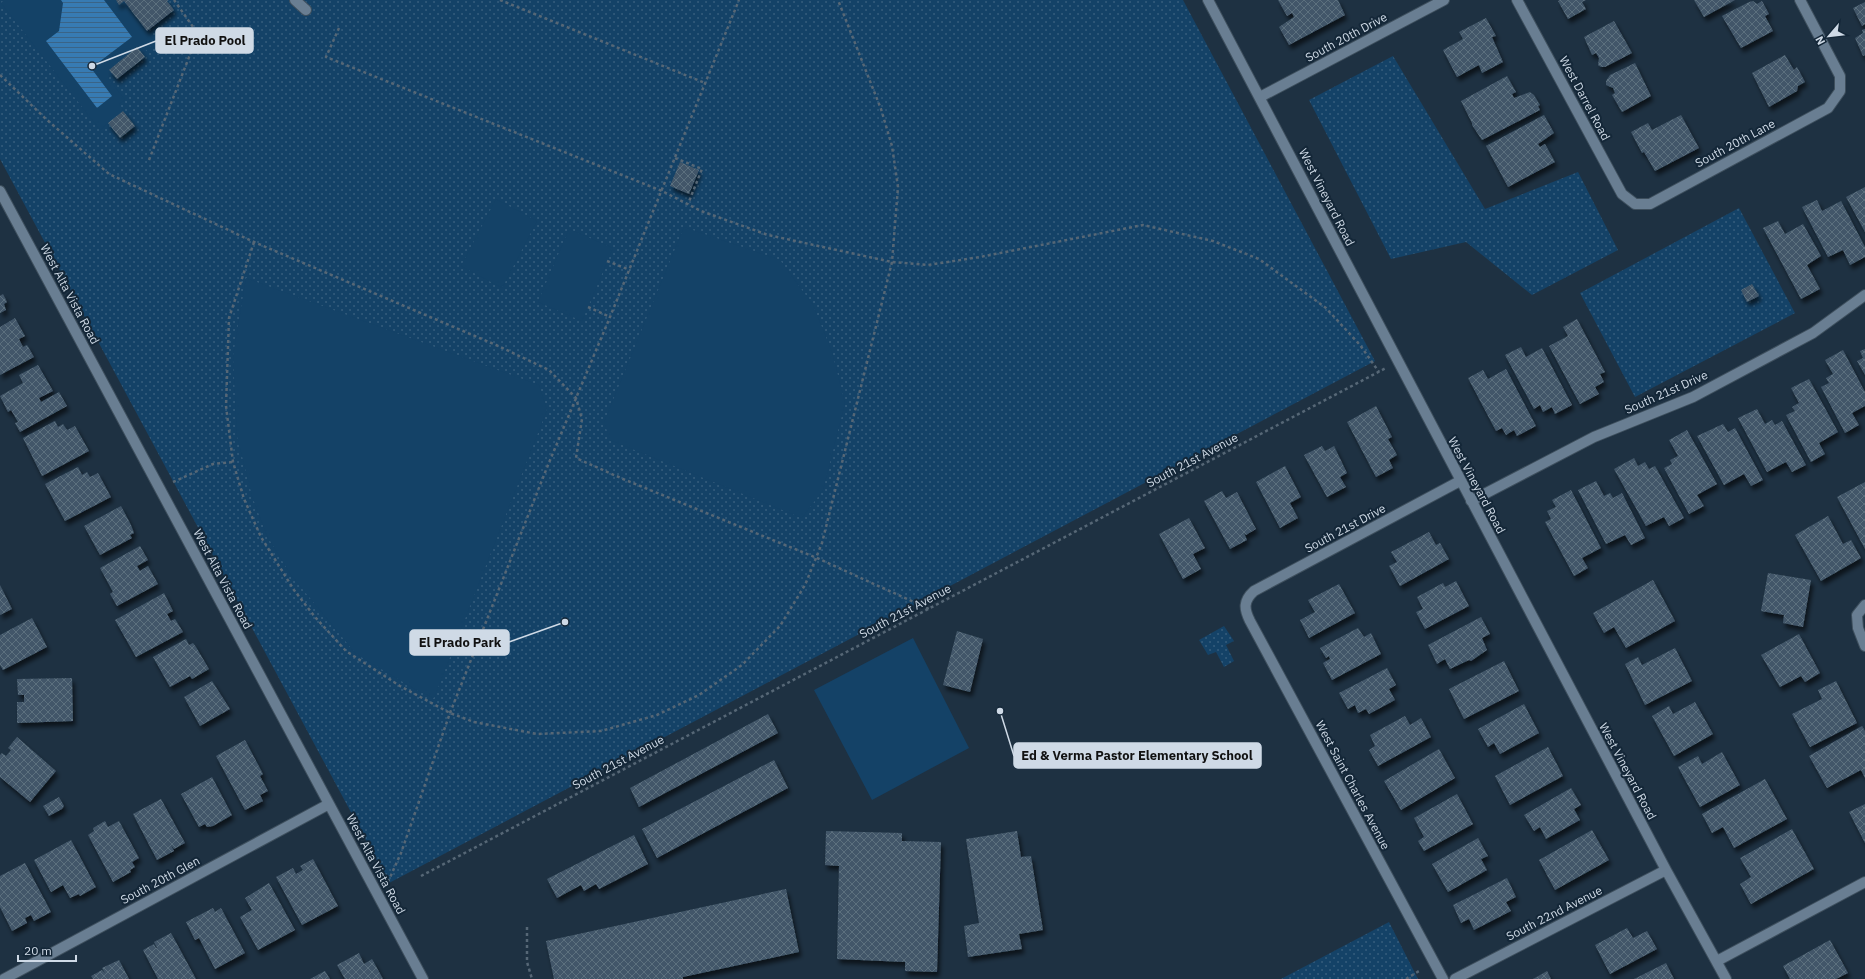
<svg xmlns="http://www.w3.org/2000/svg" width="1865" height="979" font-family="'IBM Plex Sans',sans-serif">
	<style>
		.grass { fill: url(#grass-dots) }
		.garden { fill: #144267 }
		.water { fill: url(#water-rules) }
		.building { fill: url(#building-cross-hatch); filter: url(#shadow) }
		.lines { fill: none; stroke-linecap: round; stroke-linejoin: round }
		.minor-casing { stroke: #3e4f5d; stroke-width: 12 }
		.path { stroke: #566776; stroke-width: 2.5; stroke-dasharray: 3 3; stroke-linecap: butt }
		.minor { stroke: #697e92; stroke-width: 10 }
		.labels { text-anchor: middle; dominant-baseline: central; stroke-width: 4; stroke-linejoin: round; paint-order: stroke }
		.street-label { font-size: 12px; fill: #cfdae6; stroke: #142738 }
		.leader { fill: none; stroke: #cfdae6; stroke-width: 1.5 }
		.callout-dot { fill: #cfdae6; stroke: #142738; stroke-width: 1.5 }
		.callout { fill: #cfdae6; stroke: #cfdae6; stroke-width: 1.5 }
		.callout-label { font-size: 13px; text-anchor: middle; font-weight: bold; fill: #111 }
	</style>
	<defs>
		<pattern id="grass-dots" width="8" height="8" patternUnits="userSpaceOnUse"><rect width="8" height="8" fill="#144267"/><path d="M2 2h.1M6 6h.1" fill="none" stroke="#355d7d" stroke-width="1.8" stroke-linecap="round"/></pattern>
		<pattern id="water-rules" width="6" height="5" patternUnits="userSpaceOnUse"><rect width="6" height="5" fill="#377bb3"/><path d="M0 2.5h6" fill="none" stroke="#3a6487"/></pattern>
		<pattern id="building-cross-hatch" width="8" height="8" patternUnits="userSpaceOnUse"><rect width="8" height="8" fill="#425769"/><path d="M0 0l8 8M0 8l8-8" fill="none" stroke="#5c6f7e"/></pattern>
		<filter id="shadow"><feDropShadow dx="2.5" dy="4.5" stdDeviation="2" flood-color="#0009"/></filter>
	</defs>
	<rect width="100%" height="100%" fill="#1e3142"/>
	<path class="grass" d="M0,0H1183L1375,361L389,883L0,159Z
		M1393,56L1485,209L1578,172L1618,250L1532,295L1466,242L1391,259L1309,100Z
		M1739,208L1795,313L1635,397L1580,293Z
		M1224,626L1234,641L1226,645L1234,661L1224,667L1216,652L1208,655L1199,640Z
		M1389,922L1418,979H1281Z"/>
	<path class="garden" d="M4,0H169L167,1L174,10L147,31L155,43L143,53L145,57L117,79L113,75L108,78L125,100L119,104L135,126L120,138L108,123L100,130L1,3Z
		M496,199L537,221L502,288L461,266Z
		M684,227L780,260L813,305L832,352L845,403L823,490L802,518L610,440L604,422Z
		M569,229L613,248L582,321L538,302Z
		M246,278L539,385L547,410L434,698L418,691L356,654L291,575L267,536L252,496L237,436L233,356Z
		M913,638L969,748L872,800L814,690Z"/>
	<path class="water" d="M61,0H104L132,37L91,68L112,96L97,108L46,41L59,31L63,3Z"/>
	<path class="building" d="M116,0H169L167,1L174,10L147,31L124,1L119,5Z
		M1278,0H1338L1345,15L1289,45L1279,27L1294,17L1292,13L1287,16Z
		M1560,0H1586L1582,2L1586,9L1568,19L1558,1Z
		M1694,0H1735L1704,17Z
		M1753,1L1757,4L1762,1L1769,14L1765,16L1773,31L1741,48L1722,16L1749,2Z
		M1865,2V24L1862,26L1853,8Z
		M1486,18L1496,36L1492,37L1503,62L1482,73L1479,65L1457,77L1443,50L1463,39L1459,32Z
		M1614,21L1632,53L1605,67H1601L1598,65L1599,58L1596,53L1592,55L1584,37Z
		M1865,29V55L1863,56L1855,38L1863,33L1862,30Z
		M137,47L145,57L117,79L109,70Z
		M1785,55L1794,70L1797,67L1805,82L1798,86L1797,91L1769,107L1752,73Z
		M1635,63L1651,96L1622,112L1612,95L1615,93L1613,88L1606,85V81L1610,75Z
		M1507,76L1516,92L1512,94L1514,98L1530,92L1534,95L1540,105L1538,106L1540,110L1482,140L1472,125V123L1461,101Z
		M123,111L135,126L120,138L108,123Z
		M1544,115L1554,133L1538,144L1540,147L1545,144L1555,162L1508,187L1486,146Z
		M1681,115L1699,148L1655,171L1644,152L1642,153L1631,132L1648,123L1652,130Z
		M680,162L699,170L689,194L670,186Z
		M1865,187V232L1846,197Z
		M1817,200L1822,211L1841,201L1865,247V257L1850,265L1843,250L1828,257L1802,207Z
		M1778,221L1785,234L1803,224L1821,256L1807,265L1820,289L1801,299L1763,228Z
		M1752,284L1759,296L1747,302L1741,290Z
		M3,294L7,302L4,304L6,310L0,313V296Z
		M15,318L25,336L19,339L23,347L27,345L34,357L0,375V327Z
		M1577,319L1605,372L1600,374L1604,382L1595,387L1599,394L1580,404L1549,346L1568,336L1563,327Z
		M1521,347L1526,357L1542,348L1572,405L1555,414L1552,407L1543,412L1540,405L1534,409L1505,355Z
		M1865,349V375L1857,361L1863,358L1860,351Z
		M1843,350L1865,392V406L1852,413L1859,425L1845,433L1821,387L1829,383L1826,378L1833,374L1825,360Z
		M38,365L53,391L39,398L41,402L59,392L67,406L20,432L15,423L18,422L11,410L8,412L0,396L23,383L19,375Z
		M1506,369L1536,426L1517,436L1514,430L1506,435L1502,428L1496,431L1468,378L1483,370L1488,379Z
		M1809,379L1838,432L1819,443L1825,454L1811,462L1786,415L1795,411L1792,407L1799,403L1791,388Z
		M1376,406L1392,437L1388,439L1397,455L1389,460L1393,468L1376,477L1347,422Z
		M1757,409L1765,424L1772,420L1775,425L1782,421L1806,465L1792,472L1786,462L1767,472L1738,418Z
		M55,421L58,427L63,424L67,430L75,426L89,451L42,476L23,438Z
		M1723,424L1728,432L1735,428L1763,480L1751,486L1744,474L1724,485L1697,436Z
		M1687,430L1717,484L1697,495L1704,506L1689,514L1664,468L1672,464L1670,460L1678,456L1669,440Z
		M1322,446L1325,451L1334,446L1347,473L1340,477L1346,487L1327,497L1304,455Z
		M1634,458L1638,466L1645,462L1649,469L1655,466L1684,518L1669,526L1664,517L1646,526L1614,469Z
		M1285,466L1301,497L1290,503L1298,518L1280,528L1256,482Z
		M78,467L82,475L87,472L90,477L98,473L111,497L65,521L45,484Z
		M1596,481L1604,496L1610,493L1613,498L1622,493L1645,538L1631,545L1625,535L1606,544L1578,490Z
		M1865,482V549L1837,497Z
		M1571,490L1601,548L1582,558L1588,568L1574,576L1545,522L1551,519L1547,511L1556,507L1552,500Z
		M1222,491L1226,498L1237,492L1256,529L1246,535L1244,533L1247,540L1230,549L1204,501Z
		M121,506L131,525L134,533L130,535L132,538L100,555L84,526Z
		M1828,516L1843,544L1851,540L1861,558L1821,581L1795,535Z
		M1189,518L1205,548L1193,554L1201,569L1183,579L1159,534Z
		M1429,532L1436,545L1440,543L1449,559L1400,586L1389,566L1397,562L1391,552Z
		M140,546L148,560L137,566L140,571L148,566L158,584L117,606L110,594L113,592L100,568Z
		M1768,573L1811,580L1803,627L1783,623L1784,615L1761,611Z
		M1653,580L1675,621L1626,648L1614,627L1604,633L1593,613Z
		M1456,581L1469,606L1425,629L1416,612L1423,609L1417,597L1443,583L1445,587Z
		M1339,584L1355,613L1309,638L1300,620L1315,612L1308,600Z
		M0,585L12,609L0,615Z
		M164,593L173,611L167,614L171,621L175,619L183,632L136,657L115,620Z
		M1481,617L1490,634L1482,638L1487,650L1471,661L1469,660L1450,669L1445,659L1437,664L1428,645Z
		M32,618L47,647L3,670L0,665V635Z
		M1358,628L1364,637L1371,633L1381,654L1332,680L1323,663L1330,659L1329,656L1326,658L1320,648Z
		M957,631L983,639L970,692L943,685Z
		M1799,634L1820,673L1805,682L1801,676L1780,687L1761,655Z
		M186,639L189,645L193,643L196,647L209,669L192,679L190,676L170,687L153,657Z
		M1675,648L1692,681L1645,705L1625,664L1638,657L1642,665Z
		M1504,661L1519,691L1464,719L1449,689Z
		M1387,668L1396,685L1389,689L1395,700L1369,714L1366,709L1358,713L1355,705L1348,709L1339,693Z
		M72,678L73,721L17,723V702H24V695H18L17,679Z
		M212,681L230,709L200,726L184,697Z
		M1836,681L1857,723L1810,747L1792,714L1822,699L1818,690Z
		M1695,702L1713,734L1674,756L1652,716L1669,706L1673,714Z
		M1524,704L1539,733L1500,754L1494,743L1488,747L1478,729Z
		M768,714L778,733L639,807L630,788Z
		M1405,716L1410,725L1421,718L1431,737L1378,766L1369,750L1375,746L1370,735Z
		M1862,726L1865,731V778L1861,770L1827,788L1809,756Z
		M17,737L56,771L30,802L0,777V755L2,753L6,756L11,750L8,748Z
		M245,740L263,774L260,776L268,791L260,795L263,801L245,810L216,756Z
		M1548,747L1563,776L1510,805L1495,776Z
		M1439,749L1455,778L1401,810L1384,781Z
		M1722,752L1740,785L1700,807L1678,767L1698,756L1702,764Z
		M774,760L788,788L657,858L642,829Z
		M212,777L232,815L213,826L207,827L205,824L199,827L181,794Z
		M1765,779L1787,819L1734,848L1723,827L1712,833L1702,814Z
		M1571,788L1581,805L1574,809L1580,820L1546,839L1540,827L1534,831L1524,815Z
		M1457,794L1473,824L1424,851L1418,841L1424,837L1414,818Z
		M59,797L64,806L62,809L49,816L43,806Z
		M161,799L185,843L174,849L171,845L174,851L157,860L133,814Z
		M1865,804V843L1849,812Z
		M105,821L108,827L119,821L139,858L132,862L135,867L130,870L131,872L113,882L88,835L94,831L93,828Z
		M1792,829L1814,869L1751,904L1740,884L1751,877L1740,858Z
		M1592,830L1609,860L1555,890L1539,860Z
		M826,831L902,833V841L941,842L937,972L905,971V962L837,959L839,866L825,865Z
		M1017,831L1021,857L1031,856L1043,930L1019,934L1022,949L968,957L964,926L979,923L966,839Z
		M634,835L648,864L599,889L596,884L584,891L581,885L557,898L547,879Z
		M1478,838L1488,856L1481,859L1487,870L1448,892L1432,864Z
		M71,840L96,887L80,896L79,894L70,898L63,885L51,892L34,860Z
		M313,859L338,906L302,925L276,877L293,868L296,874L303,870L300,866Z
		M25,863L51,912L34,921L31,915L25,918L27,923L12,931L0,907V876Z
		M1507,878L1516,897L1506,902L1511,911L1474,930L1469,919L1461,923L1453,905Z
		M269,883L295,930L258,950L240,917L252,910L245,898Z
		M786,889L799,952L683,977V979H554L546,941Z
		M213,908L215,912L221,908L245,953L215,969L199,938L195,940L186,922Z
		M1627,928L1633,938L1647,931L1657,949L1610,974L1595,945Z
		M171,933L196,979H158L143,950L154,944L156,948H157L154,942Z
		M1830,940L1848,973L1836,979H1790L1783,966Z
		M359,953L364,964L372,959L383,979H345L337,965Z
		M119,960L129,979H93L91,976L102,970L105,973L102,968Z
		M1666,963L1674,979H1634Z
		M325,971L330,979H310Z
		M1547,971L1551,979H1533Z"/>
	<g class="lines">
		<defs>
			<path id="minor" d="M295,0L306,10
				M1208,0L1666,870L1726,979
				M1517,0L1622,194L1635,204H1650L1828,108L1840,91V76L1800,0
				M1260,97L1444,0
				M0,191L423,979
				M1471,501L1594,437L1693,397L1813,333L1865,295
				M1865,605L1857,615L1858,628L1865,646
				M1717,961L1865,882
				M4,979L329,804
				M1443,979L1250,621C1244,609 1243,601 1254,591L1460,481
				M1455,979L1666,870"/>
		</defs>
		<use href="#minor" class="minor-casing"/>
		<path class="path" d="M500,0L705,83
			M339,28L326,57L662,191L701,211L768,235L892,262L928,265L980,257L1143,225L1213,241L1259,259L1326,308L1360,345L1379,372
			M0,75L46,119L109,174L254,242L496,345L549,370L576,398L582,419L576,458L623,479L817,558L929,609
			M675,158L702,169L688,204
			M149,160L198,34L174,0
			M254,242L229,318L226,406L233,462L244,499L261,537L294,590L315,617L346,651L400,686L450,713L474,722L537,734L601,731L657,715L699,695L742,665L780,626L805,585L822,543L892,262L898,187L892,146L881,109L838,0
			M607,261L630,270
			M588,307L610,317
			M173,482L213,464L233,462
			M421,876L1386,368
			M388,882L401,853L450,713L548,465L610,317L739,0
			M527,927V962L532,979
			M1406,979L1419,971"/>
		<use href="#minor" class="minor"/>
	</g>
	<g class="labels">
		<g class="street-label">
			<text transform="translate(1346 37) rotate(-28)">South 20th Drive</text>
			<text transform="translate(1585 98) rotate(62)">West Darrel Road</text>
			<text transform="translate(1735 143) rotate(-28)">South 20th Lane</text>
			<text transform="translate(1327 197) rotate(63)">West Vineyard Road</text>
			<text transform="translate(70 294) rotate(62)">West Alta Vista Road</text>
			<text transform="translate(1666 392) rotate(-24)">South 21st Drive</text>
			<text transform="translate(1192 460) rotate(-28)">South 21st Avenue</text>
			<text transform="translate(1477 485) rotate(62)">West Vineyard Road</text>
			<text transform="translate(1345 528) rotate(-28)">South 21st Drive</text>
			<text transform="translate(223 579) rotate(62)">West Alta Vista Road</text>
			<text transform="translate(905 611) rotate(-28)">South 21st Avenue</text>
			<text transform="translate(618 762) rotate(-28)">South 21st Avenue</text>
			<text transform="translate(1628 771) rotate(62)">West Vineyard Road</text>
			<text transform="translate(1353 785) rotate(62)">West Saint Charles Avenue</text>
			<text transform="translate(376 864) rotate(62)">West Alta Vista Road</text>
			<text transform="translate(160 880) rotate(-28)">South 20th Glen</text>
			<text transform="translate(1554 913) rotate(-27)">South 22nd Avenue</text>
		</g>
	</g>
	<path class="leader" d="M92 66L156 41M565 622L509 642M1000 711L1014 756"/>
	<g class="callout-dot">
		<circle cx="92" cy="66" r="4"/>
		<circle cx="565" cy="622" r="4"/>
		<circle cx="1000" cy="711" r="4"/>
	</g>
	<g class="callout">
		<rect x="156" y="28" width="97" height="25" rx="4"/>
		<rect x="410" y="630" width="99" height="25" rx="4"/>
		<rect x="1014" y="743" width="247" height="25" rx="4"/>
	</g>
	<g class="callout-label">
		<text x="205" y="45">El Prado Pool</text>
		<text x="460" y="647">El Prado Park</text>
		<text x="1137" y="760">Ed &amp; Verma Pastor Elementary School</text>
	</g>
	<g transform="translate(1829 36) rotate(242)" stroke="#142738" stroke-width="3" paint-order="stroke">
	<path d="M0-3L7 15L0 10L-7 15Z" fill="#cfdae6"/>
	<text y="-6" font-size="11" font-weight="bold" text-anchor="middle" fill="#cfdae6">N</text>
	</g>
	<path d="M18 955v6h58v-6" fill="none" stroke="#cfdae6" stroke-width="2"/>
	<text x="24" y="955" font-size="12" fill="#cfdae6" stroke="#142738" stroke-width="3" paint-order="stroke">20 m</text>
</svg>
